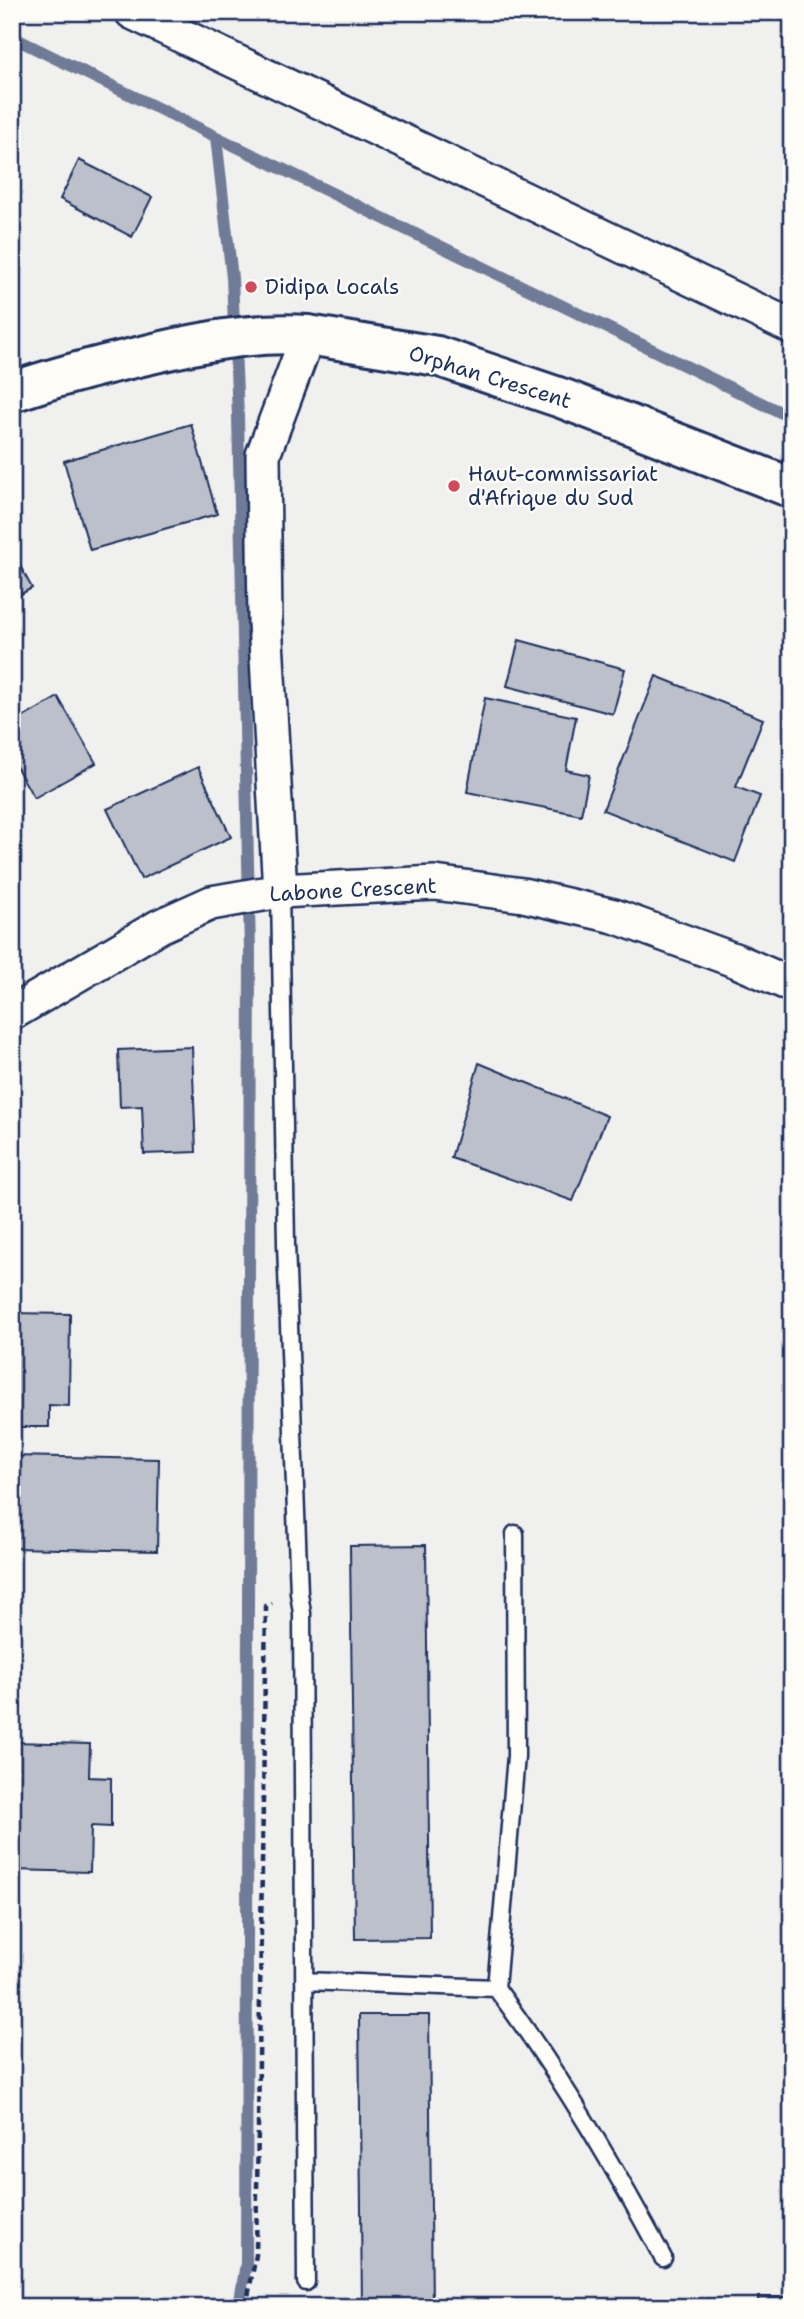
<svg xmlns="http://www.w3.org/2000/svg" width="804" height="2319" font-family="'Shantell Sans',sans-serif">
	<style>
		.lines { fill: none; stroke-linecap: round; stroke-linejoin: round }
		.stream { stroke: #6f7b97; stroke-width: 12 }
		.building { fill: #bbc0ca; stroke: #1b2f5e; stroke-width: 2 }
		.lane-casing { stroke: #1b2f5e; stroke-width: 21 }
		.street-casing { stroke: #1b2f5e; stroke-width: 38 }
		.secondary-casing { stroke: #1b2f5e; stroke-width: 44 }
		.path { stroke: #1b2f5e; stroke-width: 4.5; stroke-dasharray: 7 5; stroke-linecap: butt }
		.lane { stroke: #fdfcf7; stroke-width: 16 }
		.street { stroke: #fdfcf7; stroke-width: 33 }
		.secondary { stroke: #fdfcf7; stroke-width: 38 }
		.poi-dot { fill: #d1495b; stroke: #fdfcf7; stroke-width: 2.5 }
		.labels { text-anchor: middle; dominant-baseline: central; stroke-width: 5; stroke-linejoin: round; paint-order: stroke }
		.poi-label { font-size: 21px; fill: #1b2f5e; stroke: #fdfcf7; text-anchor: start }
		.street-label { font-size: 21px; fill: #1b2f5e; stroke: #fdfcf7 }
	</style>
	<rect width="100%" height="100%" fill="#f0f0ee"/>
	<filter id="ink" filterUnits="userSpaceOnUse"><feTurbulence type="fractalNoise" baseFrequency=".0143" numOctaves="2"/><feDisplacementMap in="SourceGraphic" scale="14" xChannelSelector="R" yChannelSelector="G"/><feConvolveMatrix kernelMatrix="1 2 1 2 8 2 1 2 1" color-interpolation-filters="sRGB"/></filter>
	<g filter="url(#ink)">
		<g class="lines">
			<path class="stream" d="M12,37L792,418
				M216,137L232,278L238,416L250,951L246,2263L239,2307"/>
		</g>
		<path class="building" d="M79,160L152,197L132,237L60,199Z
			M191,424L217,514L90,550L64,461Z
			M12,551L32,588L12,599Z
			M519,640L625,669L613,714L507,686Z
			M656,676L763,719L736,787L760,796L735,862L603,810Z
			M58,697L96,763L34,798L12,759V724Z
			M485,698L576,717L566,770L589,775L581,815L467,792Z
			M198,767L231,837L141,879L107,809Z
			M192,1047L196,1152L144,1154L142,1106L120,1107L118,1050Z
			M479,1063L607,1116L573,1201L451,1158Z
			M12,1313L70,1314L69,1406L49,1405V1427H12Z
			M12,1456L159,1459L157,1551L12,1548Z
			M426,1545L430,1938L355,1939L350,1546Z
			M12,1742L90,1744L89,1777L111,1778V1827L91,1826L90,1872L12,1870Z
			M359,2015H429L432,2307H362Z
			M758,2297H792V2307H758Z"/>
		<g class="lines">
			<defs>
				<path id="lane" d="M280,891L286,1244L299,1593L302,1613L306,2282
					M515,1534L516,1756L496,1988C558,2071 614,2166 663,2258
					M304,1981L496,1988"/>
				<path id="street" d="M132,12L792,327
					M280,891L265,622L263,455L308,335
					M12,1013L160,926L211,903L280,891L435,883L523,895L614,916L737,961L792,985"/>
				<path id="secondary" d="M12,392C55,377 98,366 142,356C196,343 252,331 308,335L437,356L564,399L792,488"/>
			</defs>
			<use href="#lane" class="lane-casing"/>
			<use href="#street" class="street-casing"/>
			<use href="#secondary" class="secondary-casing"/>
			<path class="path" d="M246,2307L256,2255L266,1606L272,1603"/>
			<use href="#lane" class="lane"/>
			<use href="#street" class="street"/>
			<use href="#secondary" class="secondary"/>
		</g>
	</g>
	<g class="poi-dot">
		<circle cx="251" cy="287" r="7"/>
		<circle cx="454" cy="486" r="7"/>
	</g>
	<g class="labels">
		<g class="poi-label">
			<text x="265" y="287">Didipa Locals</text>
			<text x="468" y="474">Haut-commissariat<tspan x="468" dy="24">d'Afrique du Sud</tspan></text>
		</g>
		<g class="street-label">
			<text transform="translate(490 377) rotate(17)">Orphan Crescent</text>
			<text transform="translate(353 890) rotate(-3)">Labone Crescent</text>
		</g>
	</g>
	<rect width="804" height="2319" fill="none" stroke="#fdfcf7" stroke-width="42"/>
	<rect x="21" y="21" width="762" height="2277" fill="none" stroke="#1b2f5e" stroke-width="2.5" filter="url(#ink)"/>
</svg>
